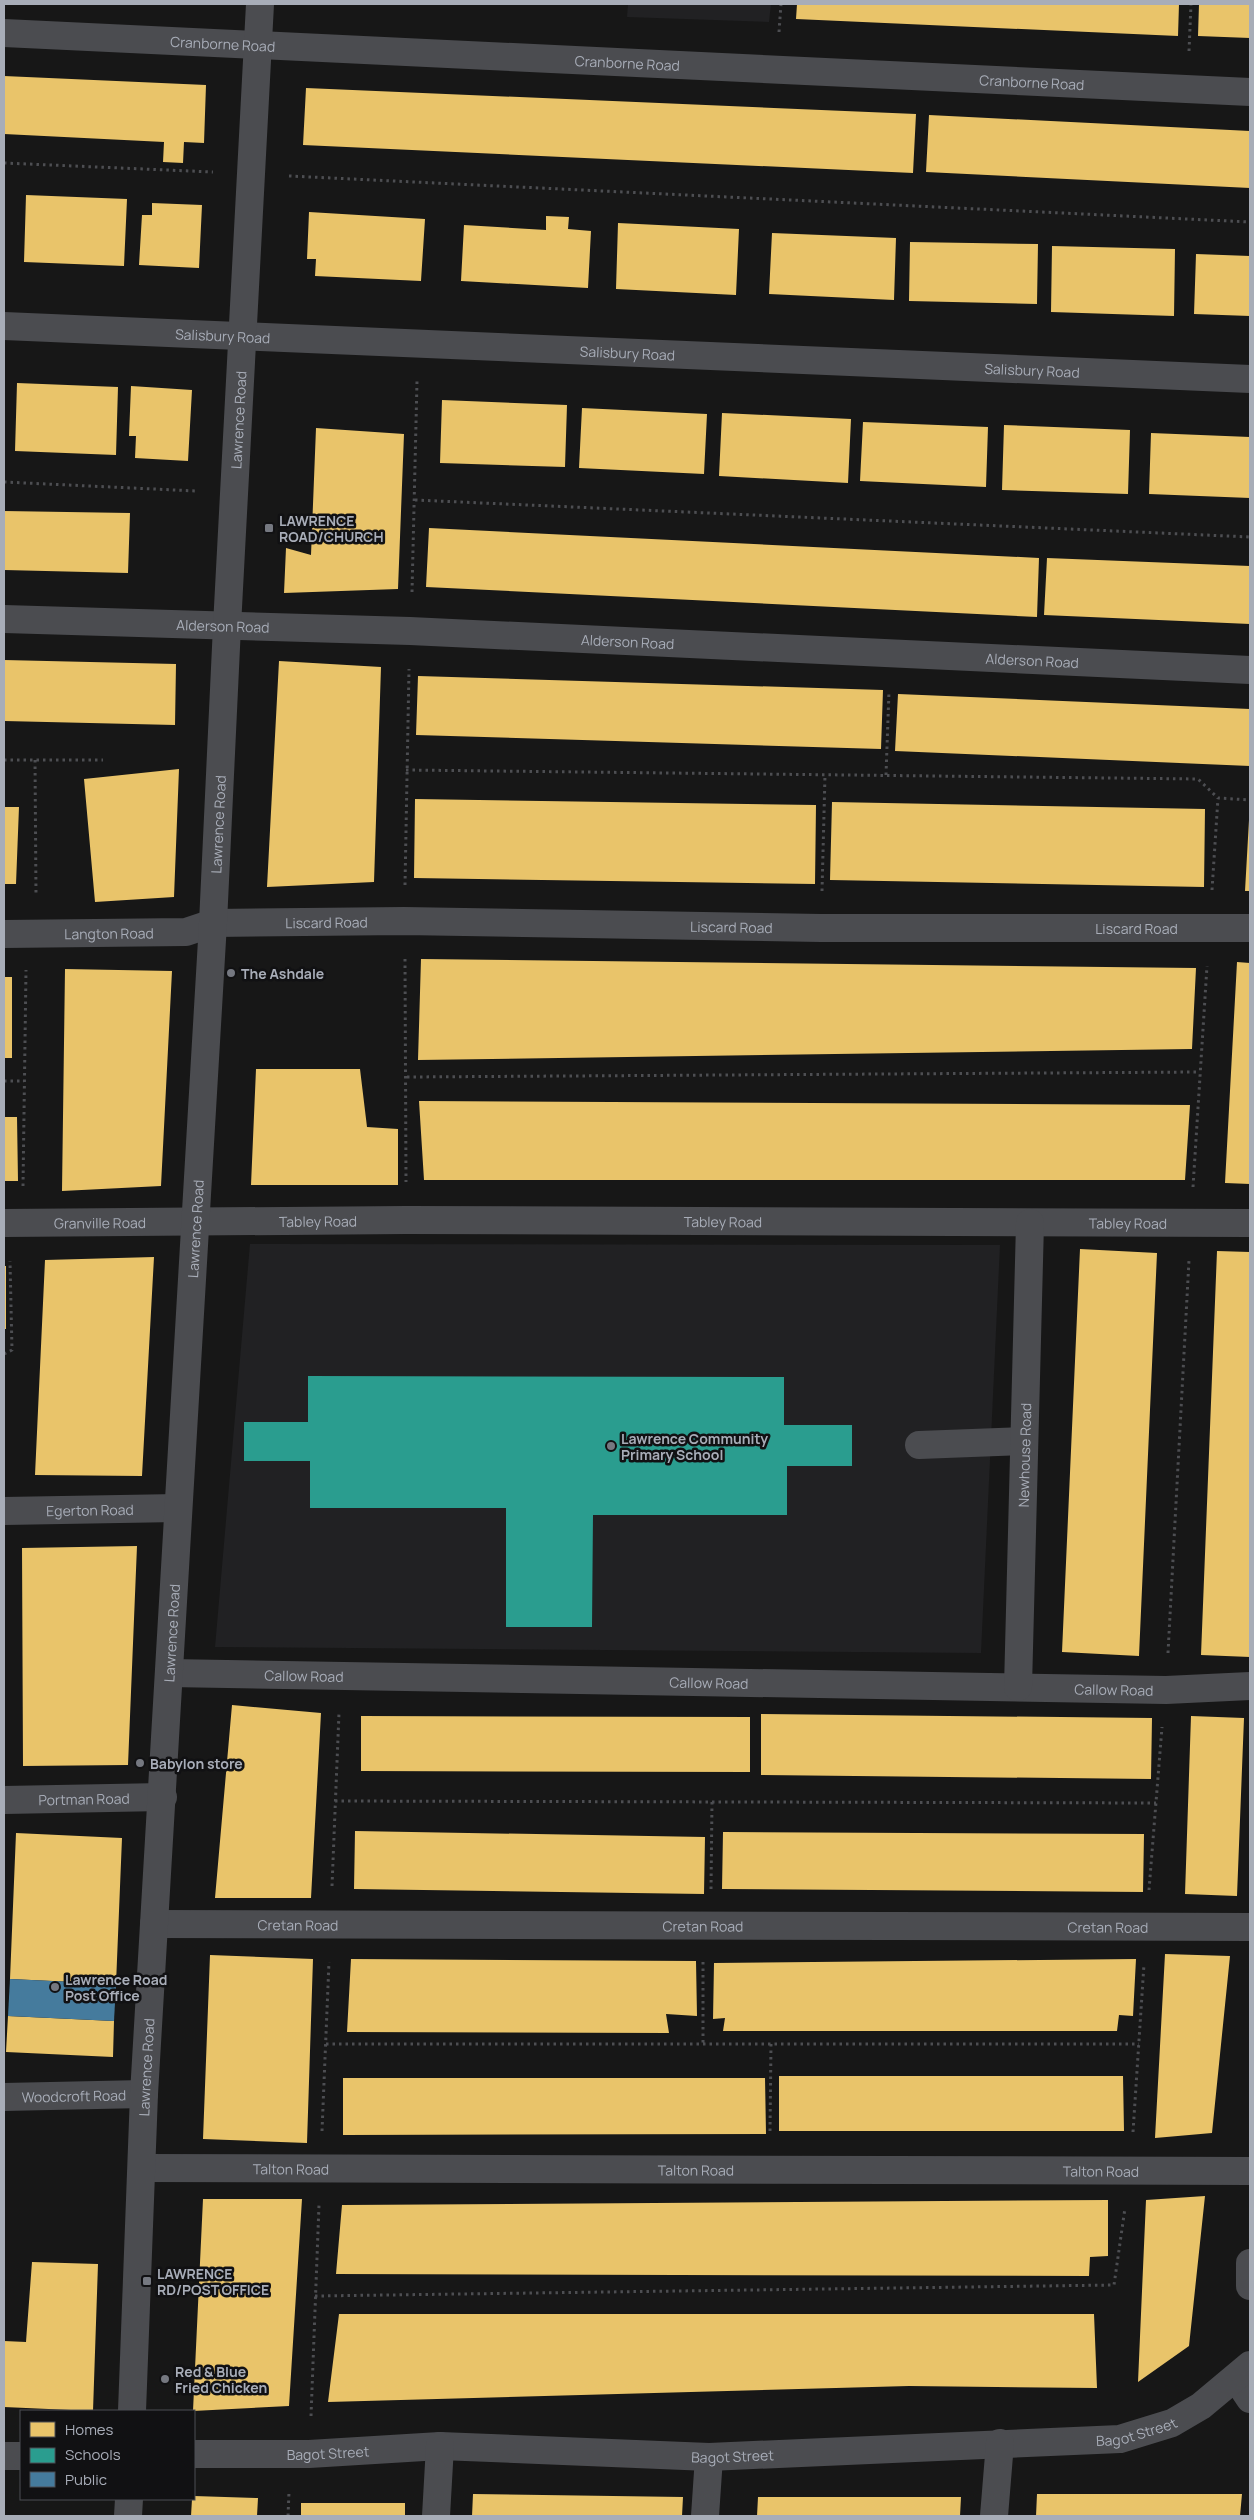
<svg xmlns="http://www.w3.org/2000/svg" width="1254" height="2520" font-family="Manrope,sans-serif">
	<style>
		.built { fill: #212123 }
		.homes { fill: #e9c46a }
		.schools { fill: #2a9d8f }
		.public { fill: #457b9d }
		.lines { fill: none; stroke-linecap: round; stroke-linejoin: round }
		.path { stroke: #4d4e52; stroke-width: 3; stroke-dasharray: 2.5 4; stroke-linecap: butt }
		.minor { stroke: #4b4c50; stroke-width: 28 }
		.poi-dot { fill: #757880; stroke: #111113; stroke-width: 2 }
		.labels { text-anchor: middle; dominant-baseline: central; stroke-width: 5; stroke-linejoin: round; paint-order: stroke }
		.street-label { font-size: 14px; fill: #a8adb8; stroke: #111113 }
		.poi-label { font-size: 14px; font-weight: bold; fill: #a8adb8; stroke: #111113; text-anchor: start }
	</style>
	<rect width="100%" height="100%" fill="#171717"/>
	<path class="built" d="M628,4H771L769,22L627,17Z
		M250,1244L1000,1245L981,1653L215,1647Z"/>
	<path class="homes" d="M797,4H1179L1178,36L796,19Z
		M1199,4H1250V38L1198,36Z
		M4,76L206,85L204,143L184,142L183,163L163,162L164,142L4,134Z
		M306,88L916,114L913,173L303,145Z
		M929,115L1250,131V188L926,172Z
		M26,195L127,199L124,266L24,262Z
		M152,203L202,205L199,268L139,265L142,215H152Z
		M309,212L425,219L421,281L315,276L316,259H307Z
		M546,216L569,217L568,229L591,231L588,288L461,281L464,225L546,230Z
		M618,223L739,229L736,295L616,289Z
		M772,233L896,238L894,300L769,294Z
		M910,242L1038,244L1037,304L909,301Z
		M1052,246L1175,249L1174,316L1051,312Z
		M1196,254L1250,256V316L1194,314Z
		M17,383L118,387L116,455L15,451Z
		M131,386L192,390L188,461L135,458L136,436H129Z
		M442,400L567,405L565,467L440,463Z
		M582,408L707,414L704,474L579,468Z
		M722,413L851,419L848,483L719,476Z
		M863,422L988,427L986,487L860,481Z
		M1004,425L1130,430L1128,494L1002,490Z
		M316,428L404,434L398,589L284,593L286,548L311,555Z
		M1151,433L1250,437V498L1149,494Z
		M4,511L130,513L128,573L4,570Z
		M429,528L1039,558L1037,617L426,587Z
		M1047,558L1250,566V624L1044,615Z
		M4,660L176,664L175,725L4,721Z
		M279,661L381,667L374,882L267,887Z
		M418,676L883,690L881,749L416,735Z
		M898,694L1250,709V766L895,751Z
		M179,769L174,897L95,902L84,779Z
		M415,799L816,805L815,884L414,878Z
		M832,802L1205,809L1204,887L830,880Z
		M4,807H19L16,884H4Z
		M1249,820H1250V891H1245Z
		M421,959L1196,968L1192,1049L418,1060Z
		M1237,962L1250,963V1184L1225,1183Z
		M65,969L172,971L161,1186L62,1191Z
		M4,977H12V1058H4Z
		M256,1069H360L367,1127L398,1129V1185H251Z
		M419,1101L1190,1105L1185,1180H424Z
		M4,1117H17L18,1181H4Z
		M1080,1249L1157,1253L1139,1656L1062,1652Z
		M1217,1251L1250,1252V1657L1201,1655Z
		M154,1257L142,1476L35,1475L45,1260Z
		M4,1266H6V1329H4Z
		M137,1546L128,1765L23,1766L22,1548Z
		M232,1705L321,1713L311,1898H215Z
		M761,1714L1152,1718L1151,1779L761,1775Z
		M361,1716L750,1717V1772L361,1771Z
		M1191,1716L1244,1718L1237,1896L1185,1894Z
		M355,1831L705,1837L704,1894L354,1889Z
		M723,1832L1144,1834L1143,1892L722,1889Z
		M16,1833L122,1838L116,1984L10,1979Z
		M1165,1954L1230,1956L1212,2133L1155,2138Z
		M210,1955L313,1959L307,2143L203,2139Z
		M351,1959L696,1961L697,2016L666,2014L669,2033L347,2032Z
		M1136,1959L1133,2016L1119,2015L1117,2031H723L725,2018L713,2019L714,1963Z
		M8,2016L114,2021L113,2057L6,2052Z
		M779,2076H1123L1124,2131H779Z
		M343,2078H765L766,2134L343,2135Z
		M1205,2196L1189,2346L1138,2382L1146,2200Z
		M203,2199H302L289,2406L193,2411Z
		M1108,2200V2256L1090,2257L1089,2276L336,2274L342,2205Z
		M32,2262L98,2264L93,2411L4,2407V2341L26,2342Z
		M339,2314H1094L1097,2388L909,2386L328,2402Z
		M473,2494L683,2497L682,2516H472Z
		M1037,2494H1242L1240,2516H1036Z
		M194,2496L258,2498L257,2516H191L192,2499Z
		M758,2497H961L960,2516H757Z
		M301,2503H405V2516H301Z"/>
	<path class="schools" d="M308,1376L784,1377V1425H852V1466H787V1515H593L592,1627H506V1508H310V1461H244V1422H308Z"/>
	<path class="public" d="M10,1979L116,1984L114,2021L8,2016Z"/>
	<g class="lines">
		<path class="path" d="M779,32L781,4
			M1189,51L1191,4
			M4,163L213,172
			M289,176L1250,222
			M4,482L196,491
			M415,500L1250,537
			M412,592L417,381
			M4,760H103
			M35,760L36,896
			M406,770L1198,779L1218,798L1250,800
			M886,775L889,691
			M405,885L409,669
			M1212,890L1218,798
			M822,891L825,775
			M405,959L406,1182
			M407,1077L1199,1072
			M4,1081H24
			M23,1186L26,970
			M1193,1187L1207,966
			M4,1354L12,1350L10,1261
			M1168,1653L1189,1260
			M335,1801L1156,1803
			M332,1886L339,1713
			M711,1889L712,1802
			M1149,1890L1162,1727
			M703,1962V2044
			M326,2044H1139
			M322,2131L329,1962
			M770,2131L771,2044
			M1133,2132L1144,1964
			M315,2296L1114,2285L1125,2208
			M311,2416L319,2205
			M288,2516L289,2492"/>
		<g class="minor">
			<path id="s1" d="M4,33L1250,92"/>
			<path id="s2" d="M4,326L1250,379"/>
			<path id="s3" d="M4,619L410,631L1250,670"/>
			<path id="s4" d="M4,934L186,932L213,923L404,921L821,928H1250"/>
			<path id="s5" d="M4,1223L406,1220L1250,1223"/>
			<path d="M919,1445L1024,1441"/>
			<path id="s6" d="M4,1511L178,1508"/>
			<path id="s7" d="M169,1673L1166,1690L1250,1686"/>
			<path id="s8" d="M1018,1687L1030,1223"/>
			<path id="s9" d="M4,1800L163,1797"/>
			<path id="s10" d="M154,1924L1250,1927"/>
			<path id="s11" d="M4,2097L144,2094"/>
			<path id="s12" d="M142,2168L1250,2171"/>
			<path d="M1250,2263V2286"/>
			<path d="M1236,2378L1250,2399"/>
			<path id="s13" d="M132,2411L144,2094L213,923L227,626L260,4"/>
			<path id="s14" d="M194,2454H309L440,2446L709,2457L1120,2439L1172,2423L1201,2406L1250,2365"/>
			<path d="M4,2456H21"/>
			<path d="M128,2516L129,2499"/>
			<path d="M436,2516L440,2446"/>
			<path d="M705,2516L709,2457"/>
			<path d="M994,2516L1000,2443"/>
		</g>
	</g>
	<g class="poi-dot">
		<rect x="264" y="523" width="10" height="10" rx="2.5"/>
		<circle cx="231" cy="973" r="5"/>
		<circle cx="611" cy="1446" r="5"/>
		<circle cx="140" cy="1763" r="5"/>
		<circle cx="55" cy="1987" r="5"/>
		<rect x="142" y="2276" width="10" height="10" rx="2.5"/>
		<circle cx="165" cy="2379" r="5"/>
	</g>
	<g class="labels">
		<g class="street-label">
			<text stroke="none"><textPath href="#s1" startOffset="219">Cranborne Road</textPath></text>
			<text stroke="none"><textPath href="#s1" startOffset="624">Cranborne Road</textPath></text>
			<text stroke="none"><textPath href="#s1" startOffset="1029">Cranborne Road</textPath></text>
			<text stroke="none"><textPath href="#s2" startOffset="219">Salisbury Road</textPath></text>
			<text stroke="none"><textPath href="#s2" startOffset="624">Salisbury Road</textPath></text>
			<text stroke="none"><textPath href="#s2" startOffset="1029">Salisbury Road</textPath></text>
			<text stroke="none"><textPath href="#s13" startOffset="1994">Lawrence Road</textPath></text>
			<text stroke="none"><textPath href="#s3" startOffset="219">Alderson Road</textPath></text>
			<text stroke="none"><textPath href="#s3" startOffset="624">Alderson Road</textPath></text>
			<text stroke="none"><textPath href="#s3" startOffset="1029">Alderson Road</textPath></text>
			<text stroke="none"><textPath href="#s13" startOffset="1589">Lawrence Road</textPath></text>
			<text stroke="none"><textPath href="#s4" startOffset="324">Liscard Road</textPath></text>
			<text stroke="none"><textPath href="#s4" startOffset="729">Liscard Road</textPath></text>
			<text stroke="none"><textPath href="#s4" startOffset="1134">Liscard Road</textPath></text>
			<text stroke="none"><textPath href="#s4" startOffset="105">Langton Road</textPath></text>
			<text stroke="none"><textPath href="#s5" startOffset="314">Tabley Road</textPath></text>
			<text stroke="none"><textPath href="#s5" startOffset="96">Granville Road</textPath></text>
			<text stroke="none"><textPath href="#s5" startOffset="719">Tabley Road</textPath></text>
			<text stroke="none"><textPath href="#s5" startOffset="1124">Tabley Road</textPath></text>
			<text stroke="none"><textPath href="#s13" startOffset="1184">Lawrence Road</textPath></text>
			<text stroke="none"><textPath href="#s8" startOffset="232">Newhouse Road</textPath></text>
			<text stroke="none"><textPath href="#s6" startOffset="86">Egerton Road</textPath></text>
			<text stroke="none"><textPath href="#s13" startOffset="779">Lawrence Road</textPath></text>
			<text stroke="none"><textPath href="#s7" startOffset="135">Callow Road</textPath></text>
			<text stroke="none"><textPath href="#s7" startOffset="540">Callow Road</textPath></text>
			<text stroke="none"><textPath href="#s7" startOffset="945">Callow Road</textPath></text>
			<text stroke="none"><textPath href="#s9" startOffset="80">Portman Road</textPath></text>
			<text stroke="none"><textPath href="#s10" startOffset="144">Cretan Road</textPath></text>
			<text stroke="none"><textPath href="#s10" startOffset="549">Cretan Road</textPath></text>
			<text stroke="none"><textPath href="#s10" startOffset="954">Cretan Road</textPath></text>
			<text stroke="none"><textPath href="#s13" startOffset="344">Lawrence Road</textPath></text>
			<text stroke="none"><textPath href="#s11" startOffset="70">Woodcroft Road</textPath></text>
			<text stroke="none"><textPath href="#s12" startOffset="149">Talton Road</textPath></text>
			<text stroke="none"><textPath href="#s12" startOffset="554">Talton Road</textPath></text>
			<text stroke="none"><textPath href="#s12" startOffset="959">Talton Road</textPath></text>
			<text stroke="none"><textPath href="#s14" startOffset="944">Bagot Street</textPath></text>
			<text stroke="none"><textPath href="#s14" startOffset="134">Bagot Street</textPath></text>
			<text stroke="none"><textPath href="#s14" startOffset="539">Bagot Street</textPath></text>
		</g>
		<g class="poi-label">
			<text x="279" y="520">LAWRENCE<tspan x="279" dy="16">ROAD/CHURCH</tspan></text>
			<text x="241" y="973">The Ashdale</text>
			<text x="621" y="1438">Lawrence Community<tspan x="621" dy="16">Primary School</tspan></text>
			<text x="150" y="1763">Babylon store</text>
			<text x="65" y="1979">Lawrence Road<tspan x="65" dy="16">Post Office</tspan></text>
			<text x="157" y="2273">LAWRENCE<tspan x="157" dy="16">RD/POST OFFICE</tspan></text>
			<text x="175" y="2371">Red &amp; Blue<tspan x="175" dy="16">Fried Chicken</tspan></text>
		</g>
	</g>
	<rect width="1254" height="2520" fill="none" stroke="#a8adb8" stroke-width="10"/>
	<rect x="20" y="2410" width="175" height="90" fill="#111113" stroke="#4d4f55"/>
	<rect x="30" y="2422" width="25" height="15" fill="#e9c46a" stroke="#4d4f55"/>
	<text x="65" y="2435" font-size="15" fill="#a8adb8">Homes</text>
	<rect x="30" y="2448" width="25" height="15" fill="#2a9d8f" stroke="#4d4f55"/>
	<text x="65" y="2460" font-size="15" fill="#a8adb8">Schools</text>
	<rect x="30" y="2472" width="25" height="15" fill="#457b9d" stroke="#4d4f55"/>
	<text x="65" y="2485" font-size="15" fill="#a8adb8">Public</text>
</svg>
